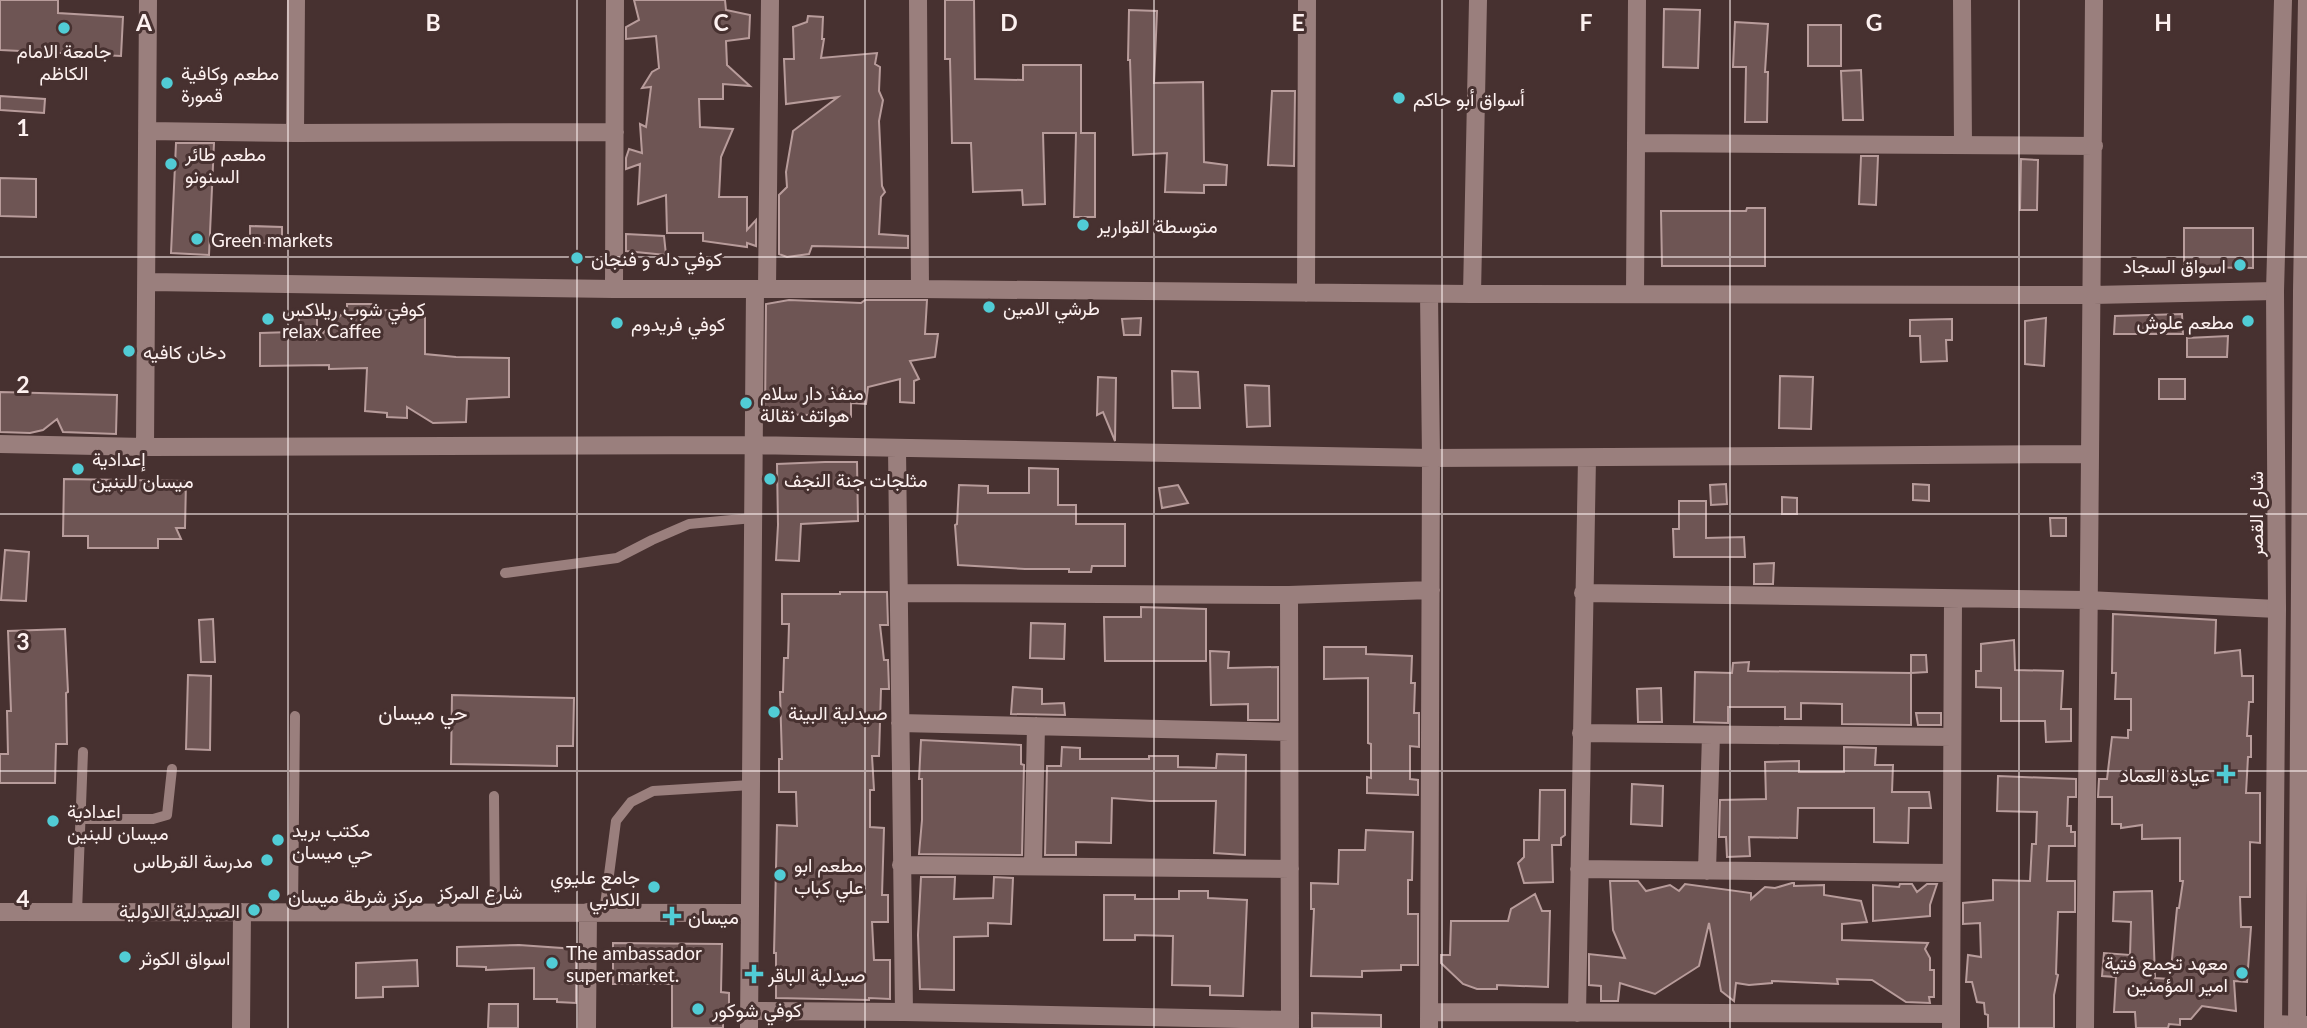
<svg xmlns="http://www.w3.org/2000/svg" width="2307" height="1028" font-family="Lato,Vazirmatn,sans-serif">
	<style>
		.building { fill: #6e5554; stroke: #b89c9b; stroke-width: 2 }
		.lines { fill: none; stroke-linecap: round; stroke-linejoin: round }
		.lane { stroke: #9a7f7d; stroke-width: 10 }
		.street { stroke: #9a7f7d; stroke-width: 18 }
		.secondary { stroke: #9a7f7d; stroke-width: 18 }
		.grid { fill: none; stroke: #fdf1f0; stroke-width: 2; stroke-opacity: 0.55 }
		.poi-dot { fill: #51ccd5; stroke: #473130; stroke-width: 2.5 }
		.labels { text-anchor: middle; dominant-baseline: central; stroke-width: 6; stroke-linejoin: round; paint-order: stroke }
		.poi-label { font-size: 19px; fill: #fdf1f0; stroke: #473130; text-anchor: start }
		.street-label { font-size: 19px; fill: #fdf1f0; stroke: #473130 }
		.neighbourhood-label { font-size: 21px; fill: #fdf1f0; stroke: #473130 }
		.grid-label { font-size: 23px; text-anchor: middle; font-weight: bold; fill: #fdf1f0; stroke: #473130; stroke-width: 6; stroke-linejoin: round; paint-order: stroke }
	</style>
	<rect width="100%" height="100%" fill="#473130"/>
	<path class="building" d="M0,0H58V13L123,17L121,56L0,50Z
		M634,0H725L726,10L750,15L749,38L726,41L727,65L750,86L723,84V99H699L700,127L733,129L721,157L719,197H747V230L756,220V246L747,243V247L703,241V233H667L666,195L638,204L640,164L626,169V158L629,149L642,153L640,124L646,127L651,87L642,88L652,72L659,68L656,36L626,39V27L639,20Z
		M945,0H974L975,79L1023,80V65H1081V133H1095V217H1074L1076,133H1043L1045,204L1023,205L1022,190L973,192L971,143H952L950,59H945Z
		M1664,9L1700,10L1698,68L1663,67Z
		M1129,10L1157,11L1154,83L1203,82L1204,162L1227,165L1226,185H1204V193L1165,192L1167,153L1133,155L1130,60H1128Z
		M808,16L823,17L822,39H824L821,58L877,53L875,64L880,67L879,91L883,100L879,121L882,186L885,192L881,197L879,234L908,236V248L812,246L809,254L787,257L779,254V195L787,187L786,172L793,131L838,97L786,104L784,59H794L793,27L807,22Z
		M1735,22L1768,24L1765,72H1768L1767,122H1745L1746,67H1733Z
		M1808,25H1841V66H1808Z
		M1861,70L1863,120H1843L1841,71Z
		M1272,91H1295L1294,166L1268,165Z
		M0,96L45,99L44,113L0,110Z
		M176,143H214L209,255L171,253Z
		M1861,156H1878L1876,205L1859,204Z
		M2021,159L2038,160L2037,210H2020Z
		M0,178L36,179V217L0,216Z
		M1747,208H1765V266H1662L1661,211H1746Z
		M250,226L282,227V243H250Z
		M2184,228H2253V268L2184,267Z
		M626,234L664,236L666,255L626,251Z
		M789,300L861,303L865,300H927L925,334H938L935,357L910,361L919,379L914,381V403L900,402V379L868,387L866,404L851,403V417L811,418V415L765,414L766,304Z
		M347,304H375V310L425,311V354L456,357L509,358V397L467,399L466,422L433,423L407,407V418L387,417V413L365,411L367,368L329,369V365L260,366V333L292,332L294,327H299V311H317V339L347,309Z
		M2182,314L2183,334H2114L2115,316Z
		M1141,318L1140,335H1124L1122,319Z
		M2046,318L2044,366L2025,364V321Z
		M1952,319V340H1946L1947,361L1921,362L1920,336H1910V320Z
		M2228,336L2227,357H2187V338Z
		M1172,371L1198,372L1200,408H1173Z
		M1780,376L1813,377L1811,429L1779,428Z
		M1098,377L1116,378L1115,441L1103,412L1097,415Z
		M2159,379H2185V399H2159Z
		M1245,385L1269,386L1270,426L1247,427Z
		M0,392L117,395L116,434L63,432L57,419L43,430L30,433L0,432Z
		M825,462H857L858,521L801,524L799,561L776,560L778,525L777,464Z
		M1029,468L1058,469V505H1076V524H1125V566H1092L1091,572H1069V569H1025L958,565L955,525L957,524L959,485L988,486V493H1029Z
		M64,479L186,481L185,528H176L181,539H158V548H88V536H63Z
		M1726,484L1727,504L1711,505L1710,485Z
		M1913,484L1929,485V501L1913,500Z
		M1178,485L1188,503L1162,508L1159,488Z
		M1782,497L1797,498V514H1782Z
		M1679,501H1706V538L1744,537L1745,557H1674L1673,529H1679Z
		M2050,518H2066V536H2051Z
		M5,550L29,552L26,601L1,600Z
		M1774,563L1773,584H1754V564Z
		M840,592H887L888,625H880L884,660H888L889,689H881L879,756H872L874,790H870V827L884,828L882,895H888V922H872L874,960H890V999L869,998V1000L776,998V953H774L777,825L797,826L796,792H779V759H782L780,692H783L784,658H788L789,624H782V594H840Z
		M1141,607L1206,609V661H1105L1104,617H1141Z
		M2113,614L2216,620L2215,653L2240,650L2242,676H2253V702H2249L2247,736H2251V757H2248L2246,793H2260V843L2250,842V897H2240L2241,927H2251L2247,982L2234,981L2236,1011L2202,1006L2191,1019H2180V1025L2169,1024L2168,1028H2136L2135,1012H2114L2116,977L2102,976L2104,953L2130,955L2131,922L2113,921L2114,892L2152,891L2155,978L2170,979L2177,908H2179L2183,881H2180V838L2142,839V825L2121,828V824H2112V797H2098L2099,779H2107L2112,737L2128,738V730H2131V699H2115L2116,673H2112Z
		M213,619L215,662H201L199,620Z
		M1031,623L1065,624L1064,659L1030,658Z
		M65,629L68,692L66,693L67,744H56L55,783H0V754H8L7,711H11L8,631Z
		M2014,640L2015,670L2063,671L2061,709H2071V741L2046,742L2045,721H2001V688L1976,687V671H1981V644Z
		M1324,647H1366V654L1412,656L1411,683H1415L1414,713H1419V747L1410,746V779L1418,780V795L1367,793V777L1371,778V744L1368,743V678L1324,679Z
		M1210,651L1229,652L1228,668L1278,667V720H1248V704L1211,705Z
		M1911,655H1926L1927,672L1911,673Z
		M1749,662L1748,671L1911,673V725L1842,724V704L1801,703V719H1785V707H1728V723L1694,722L1695,672L1732,673L1733,663Z
		M188,675L211,676L210,750L186,749Z
		M1013,687L1042,689V704L1064,703L1065,715L1011,714Z
		M1661,688L1662,722H1638L1637,689Z
		M452,695L574,698L573,746H557V766L451,764Z
		M1916,713H1941V725H1918Z
		M921,740L1021,745V764L1024,765L1022,855L919,854L922,820V779H919Z
		M1062,747L1080,748V759H1149V756H1178V767L1216,768L1217,754L1246,755L1245,855L1214,853L1216,801H1150L1112,798L1111,843L1076,842V855H1045L1047,766H1061Z
		M1844,747L1876,748L1875,765H1893L1892,792H1929L1931,808H1909L1908,843L1874,842V808H1798L1797,838L1749,837L1750,856L1727,857L1726,837H1719L1720,800L1766,799L1765,762L1799,761V772H1844Z
		M1998,776L2076,779V797H2068L2067,826H2071V832H2075V846H2049L2047,881H2075V912H2058L2056,974L2058,975L2054,995V1028H1988V1015L1985,1014L1984,1003L1977,1002L1972,982H1966L1968,955L1981,957L1980,923L1963,924V903L1993,900V880L2030,881L2032,844H2036L2037,812L1997,811Z
		M1632,784L1663,786L1662,826L1631,824Z
		M1540,790H1565V835L1561,838V845H1552L1553,882L1524,883L1518,863L1524,857V840H1539Z
		M1366,830L1413,832L1412,880H1408V914H1418V965H1401V970L1362,971V977L1311,976L1314,909H1311V883L1338,884L1339,850H1365Z
		M921,877H955L954,899L993,898L994,877L1013,878L1011,924L988,923V936L954,937V990L920,989L918,935Z
		M1610,881H1638L1646,891L1670,885L1679,891L1685,884L1751,893V899L1765,887L1775,888L1792,883H1794V886L1824,885V895L1861,901L1867,922L1842,924V940L1928,943L1925,949L1930,958V970H1934V997H1929L1930,1003L1906,1002L1872,980L1837,979L1838,984L1772,981V983L1749,985L1736,983L1734,1001L1721,991L1709,923L1699,966L1655,994L1620,983L1618,1001H1601V986L1589,985V954L1625,958L1613,930Z
		M1900,884H1912L1917,892L1927,884H1937L1930,905V916L1873,921V885L1899,887Z
		M1179,891H1208V898L1247,900L1243,996L1210,995V986L1172,985L1173,936L1135,935V940H1104V895H1135V899H1179Z
		M1535,894L1542,911H1550L1548,987L1497,985V989H1477L1463,984L1441,963V955H1450L1451,921H1508L1511,909Z
		M613,943L722,944L721,992L729,993V1018H723V1028H672V984H613Z
		M519,945L576,949V1003L557,1002V999H534V968L486,970V967L457,966V947Z
		M417,960L418,986L383,987V997L356,998V963Z
		M489,1004H518V1028H488Z
		M1312,1013L1381,1015V1028H1312Z"/>
	<g class="lines">
		<path class="lane" d="M505,573L617,558L652,540L689,524L753,518
			M494,796L495,913
			M80,819H153L167,815L172,769
			M77,912L83,752
			M293,912L295,716
			M604,913L616,821L631,802L653,791L751,785"/>
		<path class="street" d="M918,0L920,289
			M1962,0L1963,145
			M147,131L295,133L615,132
			M295,133L296,0
			M1636,143L2094,146
			M148,282L614,289H920L1472,294L2093,295L2275,291
			M614,289L615,0
			M767,289L770,0
			M1306,293L1307,0
			M1429,294L1431,458L1429,1028
			M1472,294L1478,0
			M1635,294L1637,0
			M0,444L145,447L754,445L1431,458L2090,454
			M145,447L148,0
			M897,449L904,1012
			M900,593L1289,595L1431,590
			M1583,593L2087,600L2277,609
			M1289,595L1290,1028
			M900,723L1289,732
			M1581,733L1952,737
			M901,865L1290,869
			M1033,866L1036,726
			M1579,869L1951,873
			M1707,871L1711,735
			M0,912L750,913
			M749,1011L904,1012L1290,1020
			M1429,1012L1951,1014
			M1577,1013L1587,458
			M2273,1024L2307,1025
			M241,1028L242,912
			M587,1028L588,912
			M749,1028L755,289
			M1951,1028L1953,599
			M2085,1028L2094,0"/>
		<path class="secondary" d="M2273,1028L2277,609L2275,291L2283,0
			M2297,1028L2302,291L2307,0"/>
	</g>
	<path class="grid" d="M288,0V1028M577,0V1028M865,0V1028M1154,0V1028M1442,0V1028M1730,0V1028M2019,0V1028M0,257H2307M0,514H2307M0,771H2307"/>
	<g class="poi-dot">
		<circle cx="64" cy="28" r="7"/>
		<circle cx="167" cy="83" r="7"/>
		<circle cx="1399" cy="98" r="7"/>
		<circle cx="171" cy="164" r="7"/>
		<circle cx="1083" cy="225" r="7"/>
		<circle cx="197" cy="239" r="7"/>
		<circle cx="577" cy="258" r="7"/>
		<circle cx="2240" cy="265" r="7"/>
		<circle cx="989" cy="307" r="7"/>
		<circle cx="268" cy="319" r="7"/>
		<circle cx="2248" cy="321" r="7"/>
		<circle cx="617" cy="323" r="7"/>
		<circle cx="129" cy="351" r="7"/>
		<circle cx="746" cy="403" r="7"/>
		<circle cx="78" cy="469" r="7"/>
		<circle cx="770" cy="479" r="7"/>
		<circle cx="774" cy="712" r="7"/>
		<path d="M2222.5 763.5h7v7h7v7h-7v7h-7v-7h-7v-7h7z"/>
		<circle cx="53" cy="821" r="7"/>
		<circle cx="278" cy="840" r="7"/>
		<circle cx="267" cy="860" r="7"/>
		<circle cx="780" cy="875" r="7"/>
		<circle cx="654" cy="887" r="7"/>
		<circle cx="274" cy="895" r="7"/>
		<circle cx="254" cy="910" r="7"/>
		<path d="M668.5 905.5h7v7h7v7h-7v7h-7v-7h-7v-7h7z"/>
		<circle cx="125" cy="957" r="7"/>
		<circle cx="552" cy="963" r="7"/>
		<circle cx="2242" cy="973" r="7"/>
		<path d="M750.5 963.5h7v7h7v7h-7v7h-7v-7h-7v-7h7z"/>
		<circle cx="698" cy="1009" r="7"/>
	</g>
	<g class="labels">
		<g class="poi-label">
			<text x="64" y="50" text-anchor="middle">جامعة الامام<tspan x="64" dy="22">الكاظم</tspan></text>
			<text x="181" y="72">مطعم وكافية<tspan x="181" dy="22">قمورة</tspan></text>
			<text x="1413" y="98">أسواق أبو حاكم</text>
			<text x="185" y="153">مطعم طائر<tspan x="185" dy="22">السنونو</tspan></text>
			<text x="1097" y="225">متوسطة القوارير</text>
			<text x="211" y="239">Green markets</text>
			<text x="591" y="258">كوفي دله و فنجان</text>
			<text x="2226" y="265" text-anchor="end">اسواق السجاد</text>
			<text x="1003" y="307">طرشي الامين</text>
			<text x="282" y="308">كوفي شوب ريلاكس<tspan x="282" dy="22">relax Caffee</tspan></text>
			<text x="2234" y="321" text-anchor="end">مطعم علوش</text>
			<text x="631" y="323">كوفي فريدوم</text>
			<text x="143" y="351">دخان كافيه</text>
			<text x="760" y="392">منفذ دار سلام<tspan x="760" dy="22">هواتف نقالة</tspan></text>
			<text x="92" y="458">إعدادية<tspan x="92" dy="22">ميسان للبنين</tspan></text>
			<text x="784" y="479">مثلجات جنة النجف</text>
			<text x="788" y="712">صيدلية البينة</text>
			<text x="2210" y="774" text-anchor="end">عيادة العماد</text>
			<text x="67" y="810">اعدادية<tspan x="67" dy="22">ميسان للبنين</tspan></text>
			<text x="292" y="829">مكتب بريد<tspan x="292" dy="22">حي ميسان</tspan></text>
			<text x="253" y="860" text-anchor="end">مدرسة القرطاس</text>
			<text x="794" y="864">مطعم ابو<tspan x="794" dy="22">علي كباب</tspan></text>
			<text x="640" y="876" text-anchor="end">جامع عليوي<tspan x="640" dy="22">الكلابي</tspan></text>
			<text x="288" y="895">مركز شرطة ميسان</text>
			<text x="240" y="910" text-anchor="end">الصيدلية الدولية</text>
			<text x="688" y="916">ميسان</text>
			<text x="566" y="952">The ambassador<tspan x="566" dy="22">super market.</tspan></text>
			<text x="139" y="957">اسواق الكوثر</text>
			<text x="2228" y="962" text-anchor="end">معهد تجمع فتية<tspan x="2228" dy="22">امير المؤمنين</tspan></text>
			<text x="768" y="974">صيدلية الباقر</text>
			<text x="712" y="1009">كوفي شوكور</text>
		</g>
		<g class="street-label">
			<text transform="translate(2255 514) rotate(-90)">شارع القصر</text>
			<text x="480" y="891">شارع المركز</text>
		</g>
		<g class="neighbourhood-label">
			<text x="423" y="711">حي ميسان</text>
		</g>
	</g>
	<g class="grid-label">
		<text x="144" y="31">A</text>
		<text x="433" y="31">B</text>
		<text x="721" y="31">C</text>
		<text x="1009" y="31">D</text>
		<text x="1298" y="31">E</text>
		<text x="1586" y="31">F</text>
		<text x="1874" y="31">G</text>
		<text x="2163" y="31">H</text>
		<text x="23" y="136">1</text>
		<text x="23" y="393">2</text>
		<text x="23" y="650">3</text>
		<text x="23" y="907">4</text>
	</g>
</svg>
